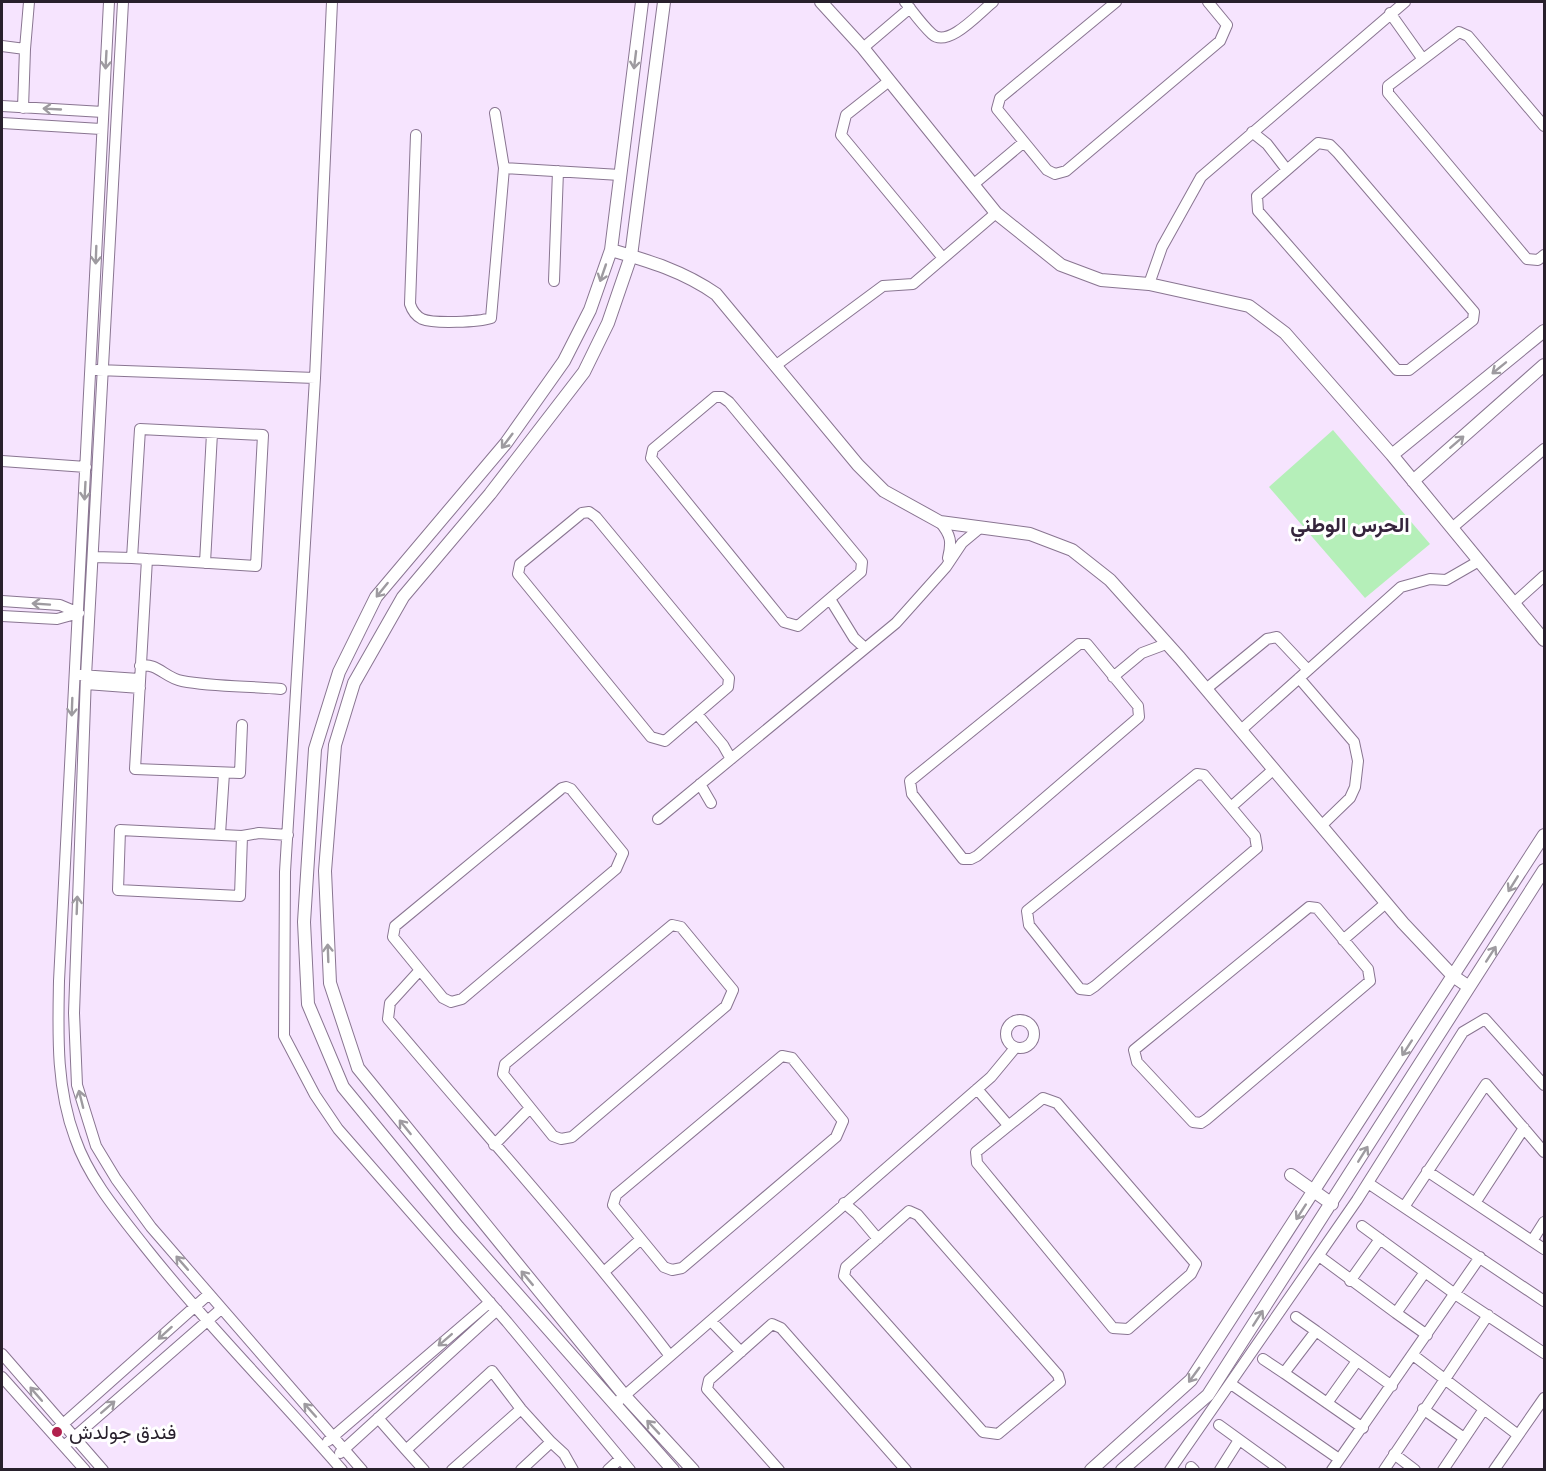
<svg xmlns="http://www.w3.org/2000/svg" width="1546" height="1471" font-family="Karla,Vazirmatn,sans-serif">
	<style>
		.green { fill: #b5efb9 }
		.lines { fill: none; stroke-linecap: round; stroke-linejoin: round }
		.minor-casing { stroke: #897591; stroke-width: 12 }
		.tertiary-casing { stroke: #897591; stroke-width: 14 }
		.minor { stroke: #fff; stroke-width: 10 }
		.tertiary { stroke: #fff; stroke-width: 12 }
		.oneway { stroke: #9e9ba0 }
		.poi-dot { fill: #b1204d; stroke: #fff; stroke-width: 2 }
		.labels { text-anchor: middle; dominant-baseline: central; stroke-width: 6; stroke-linejoin: round; paint-order: stroke }
		.poi-label { font-size: 20px; fill: #28202c; stroke: #fff; text-anchor: start }
		.neighbourhood-label { font-size: 21px; font-weight: bold; fill: #35243c; stroke: #fff }
	</style>
	<rect width="100%" height="100%" fill="#f6e4fe"/>
	<path class="green" d="M1333,430L1430,544L1365,598L1269,487Z"/>
	<g class="lines">
		<defs>
			<path id="minor" d="M109,2L59,981C58,1034 56,1087 75,1138C89,1179 120,1215 146,1248C208,1326 277,1395 342,1470
				M123,2L86,676L74,1013L77,1085L96,1146L116,1179L151,1227L362,1470
				M332,2L315,378L285,872L284,1036L315,1095L338,1129L507,1322L630,1470
				M905,2C913,12 922,25 932,34C948,49 980,12 993,2
				M1116,2L1000,98L997,109L1047,170L1055,174L1066,171L1220,41L1227,25L1208,2
				M1390,13L1422,58
				M2,46L25,49L23,108
				M863,48L910,8
				M25,49L29,2
				M889,81L846,115L841,135L943,258
				M2,106L103,112
				M2,123L101,129
				M1544,126L1468,36L1459,32L1388,86V93L1527,259L1538,260L1544,255
				M1252,132L1267,144L1287,170
				M416,135L410,304C412,310 416,316 422,319C434,324 479,322 491,318L504,168L495,113
				M1318,143L1330,145L1338,153L1474,312L1473,320L1409,370H1397L1258,211L1257,196Z
				M504,168L620,175
				M974,184L1024,142
				M554,281L558,171
				M1149,284L1162,247L1201,177L1405,2
				M775,366L883,286L913,284L996,213
				M97,370L315,378
				M715,397H722L729,402L862,562L861,572L798,626L784,622L651,458L653,449Z
				M2,461L86,467
				M589,512L596,517L729,678L728,687L665,741L651,737L518,574L520,564L582,513Z
				M940,522C951,535 952,542 948,558
				M1452,528L1544,449
				M94,557L132,558
				M147,559L132,558L140,429L263,435L256,566L147,559L135,769L240,773L242,725
				M205,563L212,433
				M830,599L854,638L865,648
				M2,601L60,605L79,613
				M1514,603L1544,576
				M2,616L57,619L79,613
				M1079,644H1087L1138,706L1139,717L977,856L971,859H963L912,794L910,781Z
				M140,666C157,662 165,678 182,681C214,687 248,686 281,689
				M80,675L139,679
				M1113,677L1142,653L1166,644
				M1299,678L1354,742L1358,761L1355,787L1350,798L1321,826
				M86,684L140,688
				M1206,689L1267,639L1277,637L1308,670
				M697,714L723,745L731,759
				M1241,730L1401,587L1430,579L1446,580L1479,561
				M1197,774L1204,775L1255,836L1257,848L1095,986L1089,990L1080,989L1029,925L1027,911Z
				M700,784L711,803
				M566,787L571,789L623,853L616,869L462,999L451,1002L443,998L393,937L395,926L562,788Z
				M1231,807L1274,769
				M658,819L896,623L946,567L962,543L980,528
				M120,830L242,836L240,896L118,890Z
				M220,834L224,773
				M242,836L259,833L288,835
				M1309,907L1317,908L1368,969L1370,981L1207,1119L1201,1123L1193,1122L1137,1062L1134,1050Z
				M672,925L681,927L733,990L726,1006L572,1137L561,1139L553,1136L503,1074L505,1064Z
				M1343,940L1386,903
				M420,970L390,1003L388,1019C482,1131 581,1239 670,1356
				M1006 1034a14 14 0 1 1 28 0a14 14 0 1 1-28 0Z
				M782,1056L792,1058L843,1121L836,1137L682,1268L672,1270L664,1267L613,1205L616,1195Z
				M977,1089L1008,1125
				M1043,1098L1057,1103L1196,1264L1191,1274L1128,1329L1113,1328L977,1163L976,1152Z
				M494,1145L530,1108
				M1427,1171L1544,1249
				M1368,1183L1544,1301
				M844,1203L857,1214L878,1239
				M1475,1203L1524,1128
				M1404,1207L1486,1084L1544,1152
				M909,1211L918,1215L1058,1375L1060,1382L998,1434L983,1432L844,1276L846,1267Z
				M1362,1226L1455,1294L1544,1353
				M1532,1241L1544,1222
				M1319,1256L1396,1313L1425,1272
				M605,1271L641,1239
				M1350,1281L1380,1239
				M1396,1313L1427,1335
				M1296,1317L1316,1331
				M711,1321L741,1352
				M2,1354L103,1470
				M1413,1355L1518,1435
				M1263,1359L1284,1373
				M2,1377L85,1470
				M1231,1384L1339,1459
				M1327,1403L1357,1361
				M615,1404L991,1077L1015,1048
				M1423,1409L1464,1438
				M378,1418L406,1450
				M1219,1425L1281,1470
				M1363,1428L1284,1373L1316,1331L1392,1386
				M53,1433L209,1294
				M328,1441L490,1302
				M64,1446L221,1309
				M340,1453L497,1310
				M1394,1454L1415,1470
				M1191,1467L1194,1470
				M424,1470L406,1450L492,1371L521,1409L551,1442
				M452,1470L521,1409
				M521,1470L551,1442L564,1454L573,1470
				M608,1470L620,1459
				M779,1470L707,1389L709,1380L772,1324L781,1328L906,1470
				M1170,1470L1357,1200L1463,1032L1485,1019L1544,1085
				M1220,1470L1239,1440
				M1332,1470L1480,1257
				M1384,1470L1488,1315
				M1443,1470L1484,1409
				M1494,1470L1544,1398"/>
			<path id="tertiary" d="M642,2L611,250L590,310L564,361L506,443L376,597L339,672L315,749L304,922L308,1004L343,1087L458,1227L673,1470
				M664,2L631,256L608,323L584,372L490,494L403,597L354,683L335,745L325,871L330,983L358,1068L624,1395L693,1470
				M821,2L863,48L996,213L1061,265L1101,280L1149,284L1249,306L1285,333L1392,455L1544,640
				M611,250C649,261 683,271 716,294L858,465L884,491L940,522L1030,534L1072,550L1110,580L1180,658L1403,923L1453,976L1469,987
				M1392,455L1544,331
				M1413,481L1544,365
				M1291,1175L1332,1204
				M1091,1470L1191,1380L1544,835
				M1122,1470L1208,1395L1544,870"/>
		</defs>
		<use href="#minor" class="minor-casing"/>
		<use href="#tertiary" class="tertiary-casing"/>
		<use href="#minor" class="minor"/>
		<use href="#tertiary" class="tertiary"/>
	</g>
	<defs><path id="oneway-shaft" d="M-6 0H5M1.5-3L5.5 0L1.5 3" fill="none" stroke-width="1.6" stroke-linecap="round" stroke-linejoin="round" transform="scale(1.5)"/></defs>
	<g class="oneway">
		<use href="#oneway-shaft" transform="translate(106 60) rotate(93)"/>
		<use href="#oneway-shaft" transform="translate(635 60) rotate(97)"/>
		<use href="#oneway-shaft" transform="translate(52 109) rotate(-177)"/>
		<use href="#oneway-shaft" transform="translate(96 255) rotate(92)"/>
		<use href="#oneway-shaft" transform="translate(603 273) rotate(109)"/>
		<use href="#oneway-shaft" transform="translate(1499 368) rotate(141)"/>
		<use href="#oneway-shaft" transform="translate(507 441) rotate(127)"/>
		<use href="#oneway-shaft" transform="translate(1457 442) rotate(-41)"/>
		<use href="#oneway-shaft" transform="translate(85 491) rotate(93)"/>
		<use href="#oneway-shaft" transform="translate(382 590) rotate(129)"/>
		<use href="#oneway-shaft" transform="translate(41 604) rotate(-176)"/>
		<use href="#oneway-shaft" transform="translate(72 707) rotate(92)"/>
		<use href="#oneway-shaft" transform="translate(1513 884) rotate(122)"/>
		<use href="#oneway-shaft" transform="translate(77 905) rotate(-88)"/>
		<use href="#oneway-shaft" transform="translate(328 953) rotate(-92)"/>
		<use href="#oneway-shaft" transform="translate(1491 954) rotate(-57)"/>
		<use href="#oneway-shaft" transform="translate(1407 1048) rotate(123)"/>
		<use href="#oneway-shaft" transform="translate(81 1099) rotate(-104)"/>
		<use href="#oneway-shaft" transform="translate(405 1127) rotate(-129)"/>
		<use href="#oneway-shaft" transform="translate(1363 1154) rotate(-58)"/>
		<use href="#oneway-shaft" transform="translate(1301 1212) rotate(123)"/>
		<use href="#oneway-shaft" transform="translate(182 1263) rotate(-131)"/>
		<use href="#oneway-shaft" transform="translate(527 1278) rotate(-130)"/>
		<use href="#oneway-shaft" transform="translate(1258 1318) rotate(-57)"/>
		<use href="#oneway-shaft" transform="translate(165 1333) rotate(138)"/>
		<use href="#oneway-shaft" transform="translate(445 1340) rotate(139)"/>
		<use href="#oneway-shaft" transform="translate(1194 1375) rotate(126)"/>
		<use href="#oneway-shaft" transform="translate(36 1394) rotate(-131)"/>
		<use href="#oneway-shaft" transform="translate(108 1407) rotate(-41)"/>
		<use href="#oneway-shaft" transform="translate(310 1410) rotate(-132)"/>
		<use href="#oneway-shaft" transform="translate(653 1427) rotate(-133)"/>
	</g>
	<circle class="poi-dot" cx="57" cy="1432" r="6"/>
	<g class="labels">
		<g class="poi-label">
			<text x="69" y="1432">فندق جولدش</text>
		</g>
		<g class="neighbourhood-label">
			<text x="1350" y="525">الحرس الوطني</text>
		</g>
	</g>
	<rect width="1546" height="1471" fill="none" stroke="#28202c" stroke-width="6"/>
</svg>
